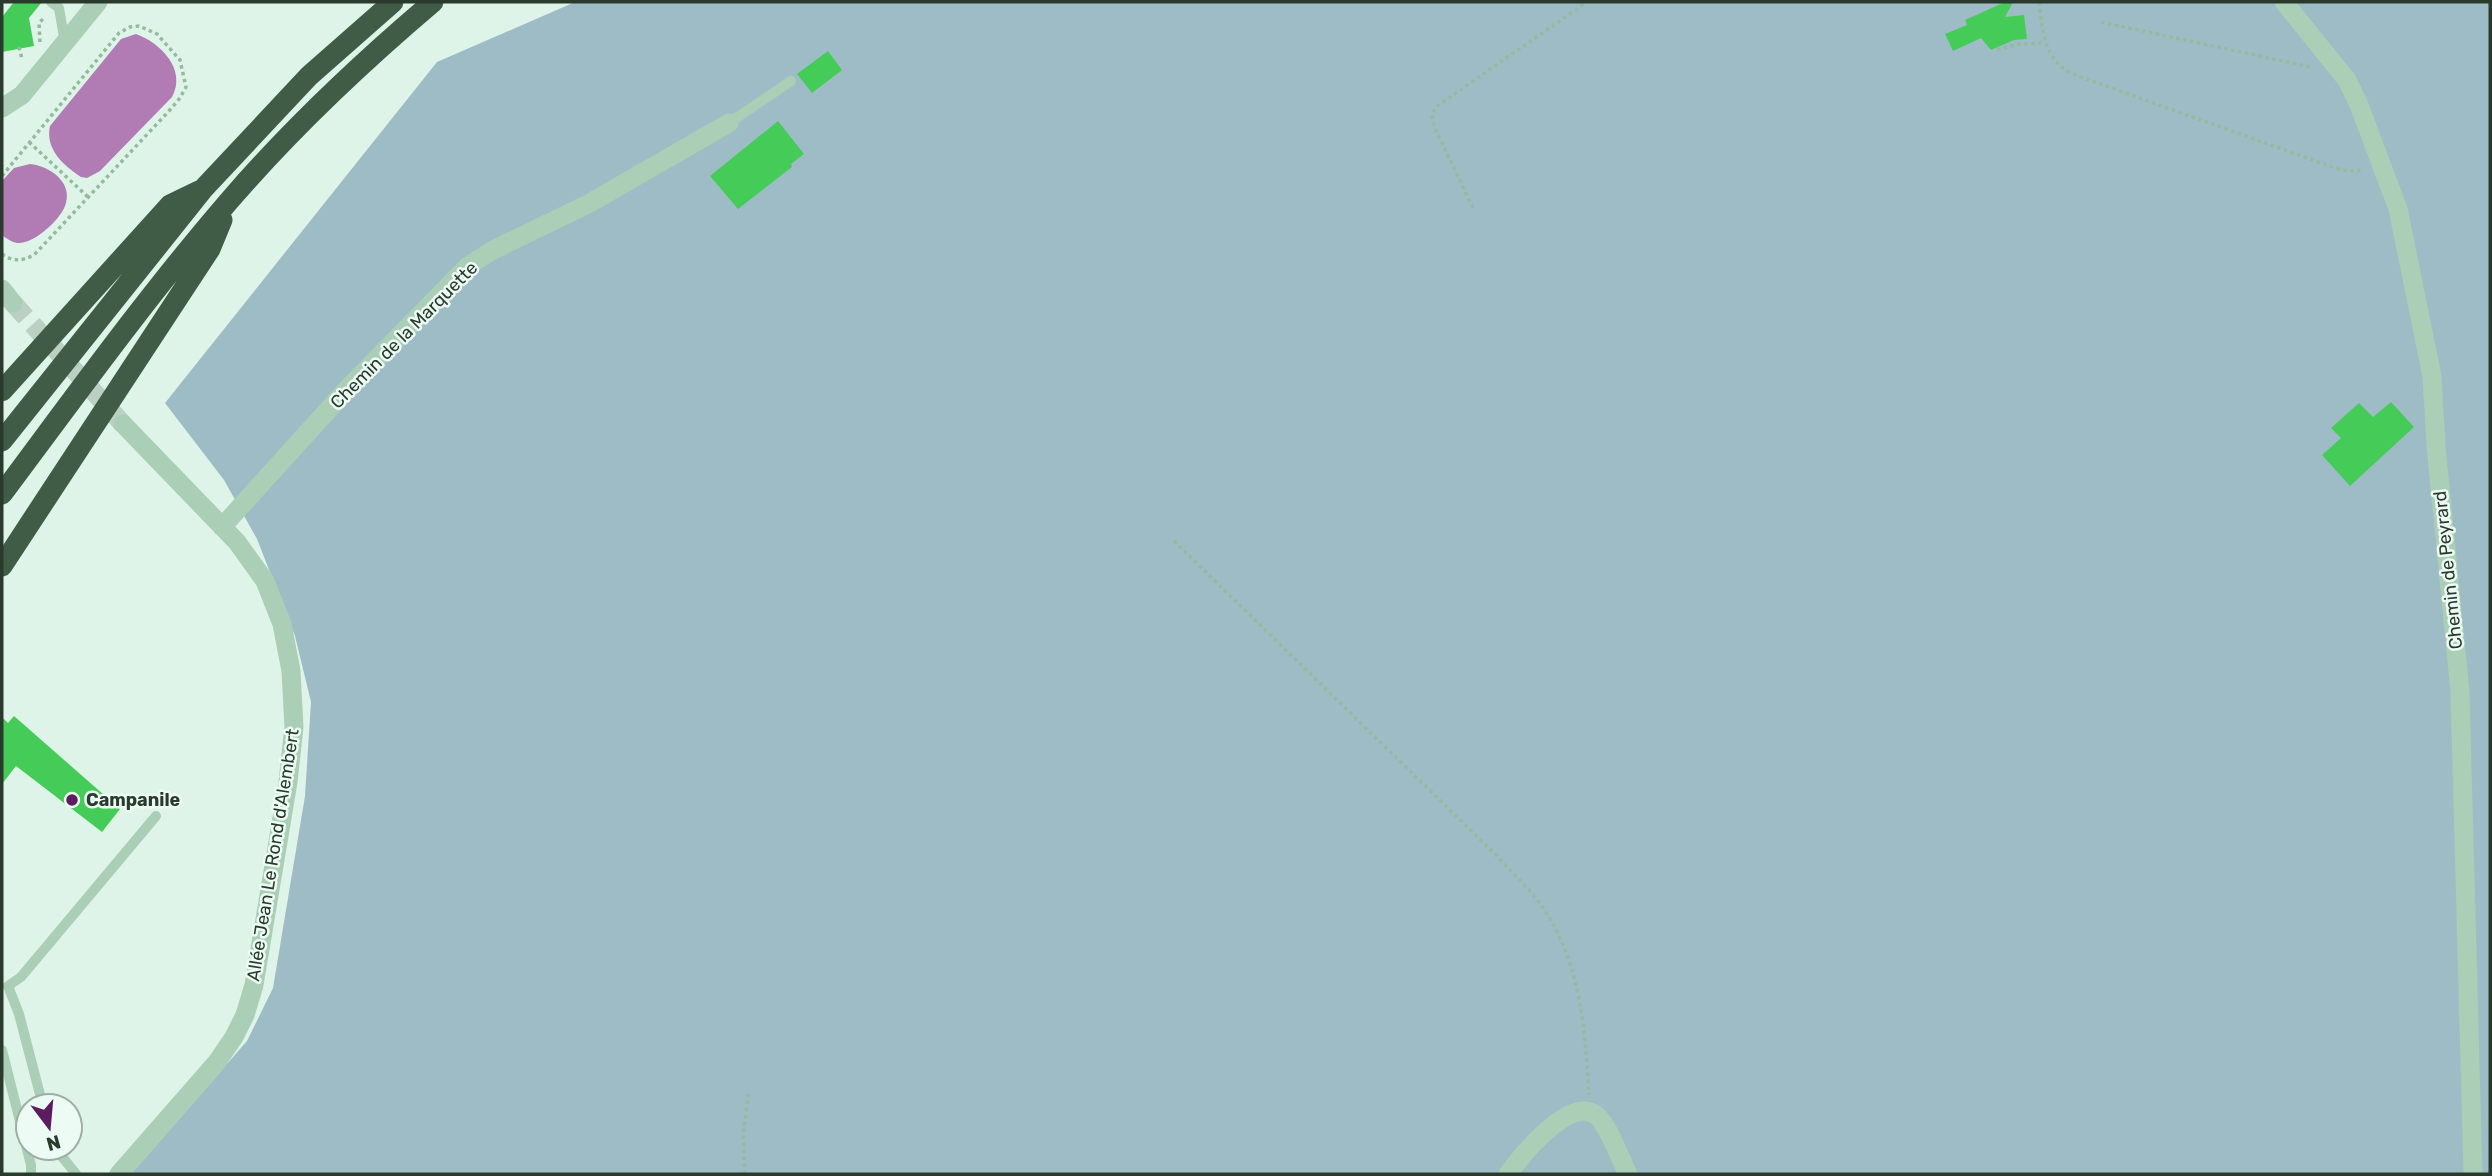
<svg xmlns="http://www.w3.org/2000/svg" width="2492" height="1176" font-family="Rubik,sans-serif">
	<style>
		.green { fill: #9ebcc5 }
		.water { fill: #b07cb3 }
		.building { fill: #45cc58 }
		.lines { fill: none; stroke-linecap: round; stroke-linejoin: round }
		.minor-tunnel { stroke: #bbcfc3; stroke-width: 19; stroke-dasharray: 19 10; stroke-linecap: butt }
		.path { stroke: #94baa0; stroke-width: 3.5; stroke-dasharray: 3.5 3.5; stroke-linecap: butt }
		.service { stroke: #aaceb6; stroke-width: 10 }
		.minor { stroke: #aaceb6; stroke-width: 19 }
		.motorway { stroke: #405c46; stroke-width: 21 }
		.poi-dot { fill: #5c1c5f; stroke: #ecfbf3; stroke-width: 2.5 }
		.labels { text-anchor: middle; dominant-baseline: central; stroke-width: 5; stroke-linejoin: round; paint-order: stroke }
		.street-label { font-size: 18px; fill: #2a3b2d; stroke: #ecfbf3 }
		.poi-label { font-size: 18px; font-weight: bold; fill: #2a3b2d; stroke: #ecfbf3; text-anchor: start }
	</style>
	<rect width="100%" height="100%" fill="#dff4e8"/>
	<path class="green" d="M575,2H2490V1174H131L247,1041L273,988L305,796L311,702L295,636L257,539L224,480L165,403L437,62Z"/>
	<path class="water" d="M136,34C161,43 187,70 172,97L100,171L87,178L81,177C63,165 45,149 50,126L121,39Z
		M30,164C49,166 72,181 66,203C62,219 33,245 17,243C11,242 6,238 2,235V181L14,168Z"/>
	<path class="building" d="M14,2H42L29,18L34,46L2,52V17Z
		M2005,2H2013L2005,17L2024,15L2027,39L2014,40L1991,50L1981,38L1953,51L1945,34L1967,25L1965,20Z
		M828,51L842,70L812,93L797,74Z
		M778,121L804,154L791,164L792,167L738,209L710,176Z
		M2391,402L2414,427L2350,486L2322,455L2341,438L2331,428L2359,403L2373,417Z
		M14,716L120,809L102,832L16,766L2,784V717L8,723Z"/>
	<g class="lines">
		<path class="minor-tunnel" d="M13,303L123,424"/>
		<path class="path" d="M2039,2C2043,31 2043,57 2070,73L2341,170L2358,171L2362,167
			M2101,22L2311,67
			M40,42L39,23L45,17
			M19,47L22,59
			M1997,50L2018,44L2045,43
			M29,142L88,197
			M2,176L119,33L130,27L139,26L157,34L180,60L186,87L180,98L169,111L34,255C22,261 13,262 2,254
			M1473,208L1434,126L1432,115L1436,107L1587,2
			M1174,541L1496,855C1511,872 1530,889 1543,908C1581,963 1585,1030 1589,1095
			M745,1174L743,1135L749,1091"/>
		<path class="service" d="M51,2L59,8L65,43
			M729,123L791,81
			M2,1050L31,1165V1174
			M43,1106L19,1014L8,986L21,977L156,816
			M55,1148L76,1174"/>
		<path class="minor" d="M2284,2L2347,80L2359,105L2398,209L2432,376L2436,446L2460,692L2473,1174
			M2,108L22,95L98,2
			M2,289L13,303
			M222,527L348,388L468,266L493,250L588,204L729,123
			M119,1174L217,1062L234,1037L245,1015L254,985L288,782L294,727L291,671L282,624L265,581L237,542L123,424
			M1508,1174C1522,1155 1571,1094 1597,1116C1609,1126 1620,1159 1628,1174"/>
		<path class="motorway" d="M2,391L170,205L199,191
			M2,441L204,188L309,76L393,2
			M2,494C76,395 148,295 229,201C291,129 361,63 433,2
			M2,566L210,249L222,220"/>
	</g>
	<circle class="poi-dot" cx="72" cy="800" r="7"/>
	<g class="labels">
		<g class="street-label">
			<text transform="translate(404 335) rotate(-45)">Chemin de la Marquette</text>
			<text transform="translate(2448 570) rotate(-96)">Chemin de Peyrard</text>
			<text transform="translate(273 855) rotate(-81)">Allée Jean Le Rond d'Alembert</text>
		</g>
		<g class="poi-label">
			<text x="86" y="800">Campanile</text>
		</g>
	</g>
	<rect width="2492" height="1176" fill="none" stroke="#2a3b2d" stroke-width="7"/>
	<g transform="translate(49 1127) rotate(164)"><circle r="33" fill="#ecfbf3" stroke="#9eaea4" stroke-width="2"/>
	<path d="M0-5L12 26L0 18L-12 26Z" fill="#5c1c5f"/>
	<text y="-10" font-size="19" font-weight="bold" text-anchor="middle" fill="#2a3b2d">N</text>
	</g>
</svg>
